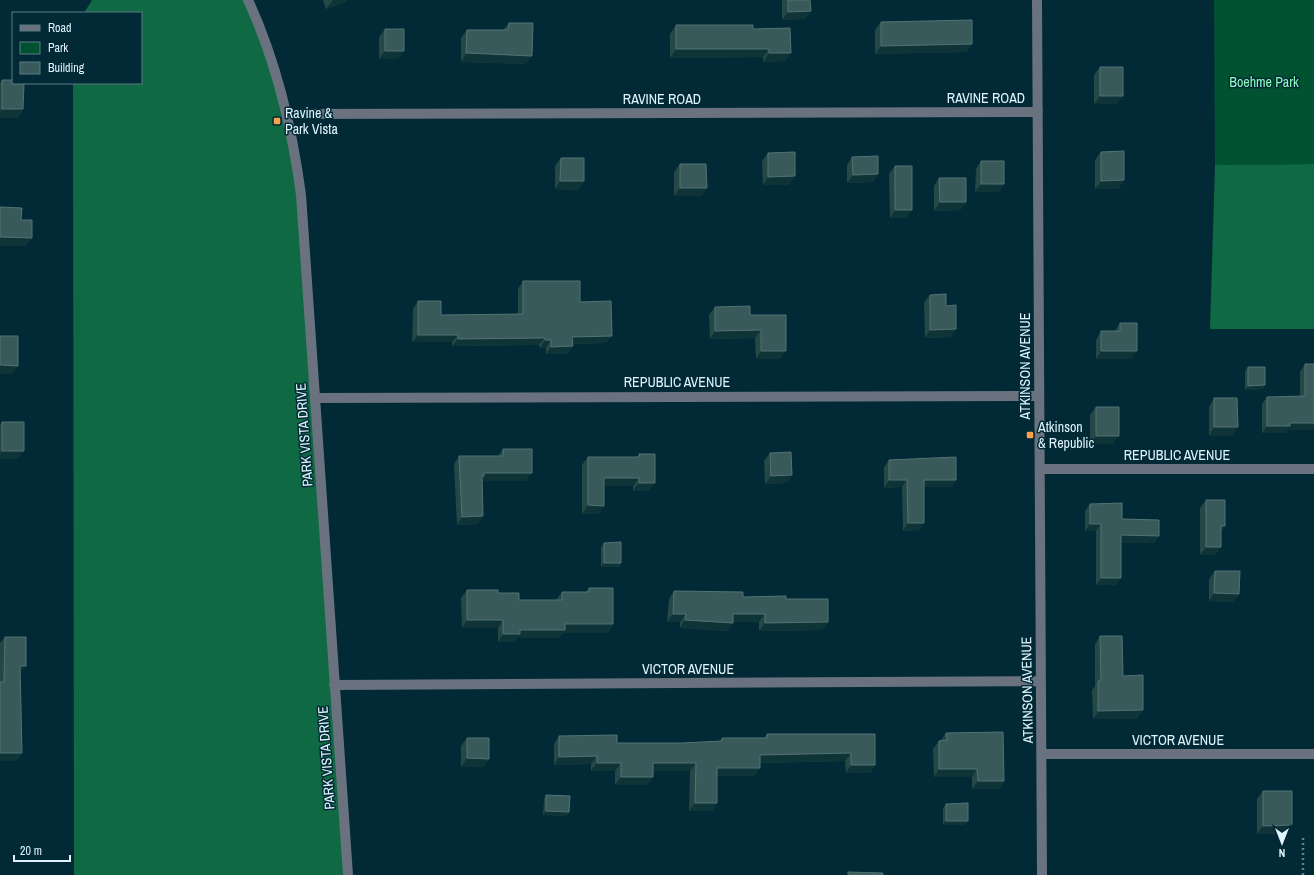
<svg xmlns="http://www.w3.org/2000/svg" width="1314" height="875" font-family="'Archivo Narrow',sans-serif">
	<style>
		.green { fill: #005231 }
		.forest { fill: #0f6942 }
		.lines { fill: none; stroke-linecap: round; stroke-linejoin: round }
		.path { stroke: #61818b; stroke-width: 2.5; stroke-dasharray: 2 3; stroke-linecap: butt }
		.minor { stroke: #69727e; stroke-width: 10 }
		.wall { fill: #254847 }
		.shaded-wall { fill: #0e3438 }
		.building { fill: #395a5a; stroke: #537274 }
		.poi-dot { fill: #f9a04c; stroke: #012a36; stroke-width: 1.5 }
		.labels { text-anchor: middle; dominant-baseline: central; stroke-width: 3; stroke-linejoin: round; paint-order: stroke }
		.park-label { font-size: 14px; fill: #8cf9bd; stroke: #012a36 }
		.street-label { font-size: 14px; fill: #dff4fc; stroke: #012a36 }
		.poi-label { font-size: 14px; fill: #dff4fc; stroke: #012a36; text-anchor: start }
	</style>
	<rect width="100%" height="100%" fill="#012a36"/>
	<path class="green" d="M1214,0H1314V164L1215,165Z"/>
	<path class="forest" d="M92,0H248L294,147L348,875H74L73,83H141V13H84Z
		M1314,164V329H1210L1215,165Z"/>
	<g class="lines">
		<path class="path" d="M1303,838V875"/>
		<path class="minor" d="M248,0C277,63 292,127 301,195L348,875
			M1037,0L1042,875
			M287,114L1038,112
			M315,398L1039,396
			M1040,469H1314
			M334,685L1041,681
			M1042,754H1314"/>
	</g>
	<path class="wall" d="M323,0H347L346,2L326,9Z
		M782,0H810L811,11L805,19L782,20Z
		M881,22L972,44L966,52L875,54V30Z
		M509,23L526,64L461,62V38L467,30H503Z
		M676,25L753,29L785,61L763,62V57L670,58V34Z
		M385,29L398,59H379V37Z
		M1100,67L1117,104H1094V75Z
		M2,80L23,109L18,118H0V83Z
		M1101,152L1124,180L1118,189H1095V160Z
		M768,153L789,185H763L762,161Z
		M852,157L878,174L873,182L847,183V165Z
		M561,158L584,181L578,190L555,189V166Z
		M981,161L999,192H975L976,169Z
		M680,164L707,188L701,196H674V172Z
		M895,166L906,218H890L889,174Z
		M939,178L966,202L960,210L934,211V186Z
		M523,281L580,302L606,343L572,344L573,346L567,354H546V348H540L539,345L452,346V342H412L413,309L418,301L441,315L518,314V289Z
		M930,295L946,306L951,337L925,338L924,303Z
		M715,307L750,315H786L780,359H756L755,338L710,339L709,315Z
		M1120,323L1131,359H1096V340L1101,331H1115Z
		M1305,364L1314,430H1287L1285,433H1262V404L1267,397L1300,396V372Z
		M1248,367L1265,385L1262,389L1245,390V371Z
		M1214,398L1232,436H1209V407Z
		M1096,407L1113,444H1090V415Z
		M2,422L18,459H0V425Z
		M503,449L526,481H482L483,516L477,524L457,525L454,464L459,456H498Z
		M770,453L792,475L786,483L765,484L764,461Z
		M639,454L649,491H633V486H604L599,514H582V465L588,457H638Z
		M889,460L956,480L951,487H924V523L919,530L903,531L902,487L884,488V467Z
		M1206,500L1225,526L1221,532V547L1215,555H1200V508Z
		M1090,504L1159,536L1154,543H1121L1116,585H1096V531H1085V511Z
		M604,543L621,563L619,567H601V547Z
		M1215,571L1239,594L1233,602L1209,601V579Z
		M589,588L613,624L608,633H563L559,638H517L514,642H498V628H462L461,598L467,590L498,593L519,600H556L562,592H586Z
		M674,591L743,597L786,599L822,630L759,631V622H733L727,631L680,628V622H667L669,599Z
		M1100,636L1123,676L1137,719H1093L1092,690L1095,686V644Z
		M5,637L20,674L22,753L16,761H0V643Z
		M946,733L1004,781L999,789H972V777H934L933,749L939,741L941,740Z
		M767,734H875V765L870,773H846L845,761L760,763V768L754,776H717V803L712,811H689L690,771H653V777L647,785H615V771H591V764L554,765V744L559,736L617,743H682L719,742L722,738H764Z
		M467,738L489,759L483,767H461V746Z
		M1263,791L1286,833L1257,834V799Z
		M546,795L569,812L566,816L543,815L544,799Z
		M946,804L965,825H943V808Z"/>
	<path class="shaded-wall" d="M333,0H347L346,2L326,9Z
		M811,11L805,19L782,20L788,12Z
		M972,44L966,52L875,54L881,46Z
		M676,49H769L763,57L670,58Z
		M385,51H404L398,59H379Z
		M466,53L532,56L526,64L461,62Z
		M769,53H791L785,61L763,62Z
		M1100,96H1123L1117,104H1094Z
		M2,109H23L18,118H0V112Z
		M878,174L873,182L847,183L853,175Z
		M795,176L789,185H763L768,177Z
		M1124,180L1118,189H1095L1101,181Z
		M560,181H584L578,190L555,189Z
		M981,184H1004L999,192H975Z
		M680,188H707L701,196H674Z
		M940,202H966L960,210L934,211Z
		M895,210H912L906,218H890Z
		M0,237L32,238L26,246H0Z
		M956,329L951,337L925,338L930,330Z
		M761,330L755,338L710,339L715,331Z
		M418,335H458L452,342H412Z
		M612,336L606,343L567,344L572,337Z
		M545,338L539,345L452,346L458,339Z
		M545,340H551L546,348H540Z
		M573,346L567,354H546L551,347Z
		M761,351H786L780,359H756Z
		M1101,351H1137L1131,359H1096Z
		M0,365L18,366L12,374H0Z
		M1265,385L1262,389L1245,390L1248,386Z
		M1290,423H1314V430H1287L1285,433H1262L1267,426Z
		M1214,427H1238L1232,436H1209Z
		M1096,436H1119L1113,444H1090Z
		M2,451H24L18,459H0V454Z
		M484,473H532L526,481H480L476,484Z
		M792,475L786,483L765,484L771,476Z
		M604,478H639L633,486H599Z
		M889,480H907L902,487L884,488Z
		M924,480H956L951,487H919Z
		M639,483H655L649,491H633Z
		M588,505L604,506L599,514H582Z
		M483,516L477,524L457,525L462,517Z
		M908,523H924L919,530L903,531Z
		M1090,524H1101L1096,531H1085Z
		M1221,526H1225L1219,534Z
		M1121,535L1159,536L1154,543H1116Z
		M1206,547H1221L1215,555H1200Z
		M604,563H621L619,567H601Z
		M1101,578H1121L1116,585H1096Z
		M1214,593L1239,594L1233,602L1209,601Z
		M673,614H686L680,622H667Z
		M733,614H765L759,622H727Z
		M467,620H503L498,628H462Z
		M685,620L733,623L727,631L680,628Z
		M828,622L822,630L759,631L765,623Z
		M565,624H613L608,633H563L559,638H517L514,642H498L503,634L520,630Z
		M20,666H26L20,674Z
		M1143,710L1137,719H1093L1098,711Z
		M0,753H22L16,761H0Z
		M851,753L845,761L754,763L760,755Z
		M597,756L591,764L554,765L559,757Z
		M467,758L489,759L483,767H461Z
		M597,763H621L615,771H591Z
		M653,763H696L690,771H647Z
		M851,765H875L870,773H846Z
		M717,768H760L754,776H712Z
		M939,769H977L972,777H934Z
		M621,777H653L647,785H615Z
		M978,781H1004L999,789H972Z
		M695,803H717L712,811H689Z
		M546,811L569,812L566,816L543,815Z
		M946,821H968L965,825H943Z
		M1292,825L1286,833L1257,834L1263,826Z"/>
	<path class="building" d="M788,0H810L811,11L788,12Z
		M972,20V44L881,46V22Z
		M509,23H533L532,56L466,53L467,30H508Z
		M676,25H753V29L790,28L791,53H769V49H676Z
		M385,29H404V51H385Z
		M1100,67H1123V96H1100Z
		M2,80H13V83H24L23,109H2Z
		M1124,151V180L1101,181V152Z
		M795,152V176L768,177V153Z
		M878,156V174L853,175L852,157Z
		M561,158H584V181H560Z
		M981,161H1004V184H981Z
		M680,164H706L707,188H680Z
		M895,166H912V210H895Z
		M939,178H966V202H940Z
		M0,207L22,208L21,220H32V238L0,237Z
		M523,281H580V302L611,301L612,336L572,337L573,346L551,347V340H545V338L458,339V335H418V301H441V315L523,314Z
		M946,294V306L956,305V329L930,330V295Z
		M750,306V315H786V351H761V330L715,331V307Z
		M1120,323H1137V351H1101V331H1120Z
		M0,336H18V366L0,365Z
		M1305,364H1314V423H1290V426H1267V397L1305,396Z
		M1248,367H1265V385L1248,386Z
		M1214,398H1237L1238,427H1214Z
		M1096,407H1119V436H1096Z
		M2,422H24V451H2Z
		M503,449H532V473H484V476H482L483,516L462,517L459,456H503Z
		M791,452L792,475L771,476L770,453Z
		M639,454H655V483H639V478H604V506L588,505V457H639Z
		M956,457V480H924V523H908L907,480H889V460Z
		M1206,500H1225V526H1221V547H1206Z
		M1122,503V519L1159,520V536L1121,535V578H1101V524H1090V504Z
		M621,542V563H604V543Z
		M1215,571H1240L1239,594L1214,593Z
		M589,588H613V624H565V630H520V634H503V620H467V590H498V593H519V600H562V592H589Z
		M674,591L743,592V597L786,596V599H828V622L765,623V614H733V623L685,620L686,614H673Z
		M1100,636H1122L1123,676L1143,675V710L1098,711V681H1101Z
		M5,637H26V666H20L22,753H0V682H4Z
		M1003,732L1004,781H978L977,769H939V741L947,740L946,733Z
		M767,734H875V765H851V753L760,755V768H717V803H695L696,763H653V777H621V763H597V756L559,757V736L617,735V743H682L722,741V738H767Z
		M467,738H489V759L467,758Z
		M1263,791H1292V825L1263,826Z
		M546,795L570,796L569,812L546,811Z
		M968,803V821H946V804Z
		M848,872L883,873V875H848Z"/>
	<g class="poi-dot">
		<rect x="273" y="117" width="8" height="8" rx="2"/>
		<rect x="1026" y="431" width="8" height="8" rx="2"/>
	</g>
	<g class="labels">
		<g class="park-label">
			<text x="1264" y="82">Boehme Park</text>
		</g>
		<g class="street-label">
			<text x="986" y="98">RAVINE ROAD</text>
			<text x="662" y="99">RAVINE ROAD</text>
			<text transform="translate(1025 366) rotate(-90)">ATKINSON AVENUE</text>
			<text x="677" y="382">REPUBLIC AVENUE</text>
			<text transform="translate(304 435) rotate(-94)">PARK VISTA DRIVE</text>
			<text x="1177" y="455">REPUBLIC AVENUE</text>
			<text x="688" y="669">VICTOR AVENUE</text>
			<text transform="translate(1027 690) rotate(-91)">ATKINSON AVENUE</text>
			<text x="1178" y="740">VICTOR AVENUE</text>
			<text transform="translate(326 758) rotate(-94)">PARK VISTA DRIVE</text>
		</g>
		<g class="poi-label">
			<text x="285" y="113">Ravine &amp;<tspan x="285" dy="16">Park Vista</tspan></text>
			<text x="1038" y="427">Atkinson<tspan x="1038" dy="16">&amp; Republic</tspan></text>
		</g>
	</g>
	<rect x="12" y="12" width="130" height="72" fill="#012a36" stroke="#5a7b85"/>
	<rect x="20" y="25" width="20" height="6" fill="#69727e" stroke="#5a7b85"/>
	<text x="48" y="32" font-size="12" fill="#dff4fc">Road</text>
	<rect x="20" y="42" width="20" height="12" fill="#005231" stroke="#5a7b85"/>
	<text x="48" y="52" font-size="12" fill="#dff4fc">Park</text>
	<rect x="20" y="62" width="20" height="12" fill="#395a5a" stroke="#5a7b85"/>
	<text x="48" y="72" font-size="12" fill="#dff4fc">Building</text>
	<g transform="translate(1282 843) rotate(180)" stroke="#012a36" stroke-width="3" paint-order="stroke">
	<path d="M0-3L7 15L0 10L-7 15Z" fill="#dff4fc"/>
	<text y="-6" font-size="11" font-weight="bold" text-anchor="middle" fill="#dff4fc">N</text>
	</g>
	<path d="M14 855v6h56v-6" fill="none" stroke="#dff4fc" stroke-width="2"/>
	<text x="20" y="855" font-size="12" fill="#dff4fc" stroke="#012a36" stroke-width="3" paint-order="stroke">20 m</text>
</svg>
